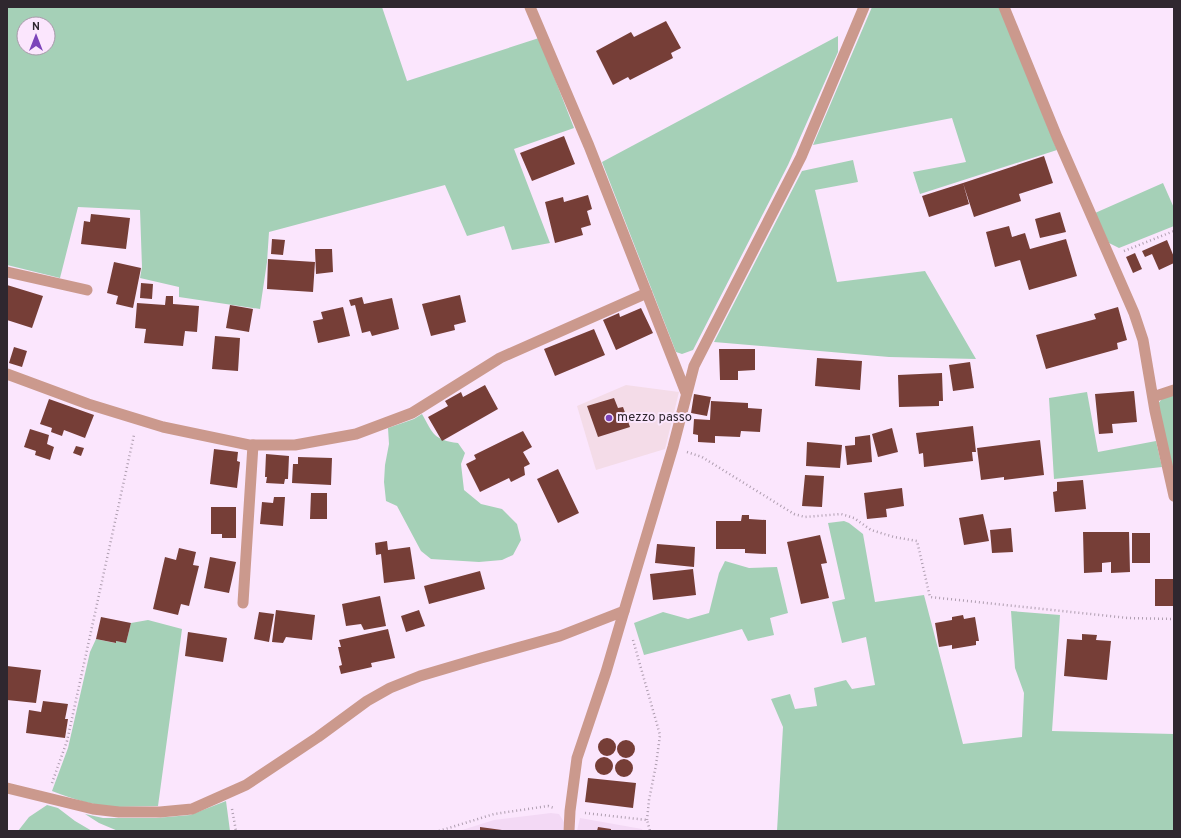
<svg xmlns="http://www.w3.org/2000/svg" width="1181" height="838" font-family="Overpass,sans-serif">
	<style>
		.commercial { fill: #f4dce8 }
		.built { fill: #f3d9f5 }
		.green { fill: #a5d0b7; fill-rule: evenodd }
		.building { fill: #763e37 }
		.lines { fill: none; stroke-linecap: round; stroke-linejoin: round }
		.path { stroke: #af9eb0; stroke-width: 2.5; stroke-dasharray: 1 3; stroke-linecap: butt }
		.service { stroke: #cb998d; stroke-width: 11 }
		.minor { stroke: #cb998d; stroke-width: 11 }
		.poi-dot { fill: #7c44ba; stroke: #fbe6fd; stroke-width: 1.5 }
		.labels { text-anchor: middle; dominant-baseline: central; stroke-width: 4; stroke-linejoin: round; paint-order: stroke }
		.poi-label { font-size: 13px; fill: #2f272f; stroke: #fbe6fd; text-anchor: start }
	</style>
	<rect width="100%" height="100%" fill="#fbe6fd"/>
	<path class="commercial" d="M626,385L679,392L665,449L596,470L577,406Z"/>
	<path class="built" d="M551,813L559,814L564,822L563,831H459L494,820Z
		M580,818L642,829L643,831H577Z"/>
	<path class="green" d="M7,7H339L340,8L344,7H382L407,81L539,38L574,128L514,149L550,243L512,250L504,226L467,236L445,185L269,232L267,262L260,309L179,297V287L140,278L142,267L140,210L78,207L60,278L7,265ZM24,24H48V48H24Z
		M872,7H999L1057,150L920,194L913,172L966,162L952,118L813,145Z
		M838,36V52L788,165L693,350L682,354L676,352L602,162Z
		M853,160L858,182L815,190L837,282L925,271L976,359L889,357L714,342L802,171Z
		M1163,183L1174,208V226L1119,248L1109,243L1095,213Z
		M1087,392L1098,452L1156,441L1162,467L1054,479L1049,398Z
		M1174,393V473L1157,406C1161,398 1166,396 1174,393Z
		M422,414C433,434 434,440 458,443L465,453L461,464L464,490L481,504L502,509L517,524L521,540L513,555L502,560L479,562L431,559L421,551L397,506L386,501L384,482L385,465L389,444L388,428L414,419Z
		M844,521L849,523L863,534L875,602L924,595L963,744L1022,737L1024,693L1015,668L1011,611L1060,615L1052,731L1174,734V831H777L783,727L771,699L790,694L795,709L817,706L814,688L846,680L852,689L875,685L866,637L842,643L832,602L845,599L828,523Z
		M725,561L749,568L777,567L788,613L770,618L774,635L748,641L742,629L644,655L634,623L663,612L688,619L709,613L719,573Z
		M148,620L182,629L158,806C144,806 130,807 117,807C94,806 73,799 52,791L68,748L90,652L96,639L115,643L116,641L126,643L131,623Z
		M226,801L230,831H118L99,823L85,814L103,818H156L190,815Z
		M47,805L58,808L75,821L92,831H18L29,817Z"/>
	<path class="building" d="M666,21L681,48L671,53L673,58L630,80L628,77L613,85L596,51L631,32L634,37Z
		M564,136L575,164L532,181L520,153Z
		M1044,156L1053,183L1019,194L1021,201L974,217L963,183Z
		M963,183L969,204L929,217L922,196Z
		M588,195L592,209L587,211L591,225L581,228L583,235L555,243L545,202L563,197L564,202Z
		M1060,212L1066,232L1040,238L1035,219Z
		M91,214L130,218L126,249L81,244L84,221L90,222Z
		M1009,226L1012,237L1025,233L1030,249L1066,239L1077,276L1029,290L1020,260L995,267L986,232Z
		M272,239L285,240L283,255L271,254Z
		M1167,240L1174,257V263L1159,270L1152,254L1145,257L1142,251Z
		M315,249H332L333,272L316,274Z
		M1135,253L1142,269L1133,273L1126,257Z
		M268,259L315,262L313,292L267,289Z
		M114,262L141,268L133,308L116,304L118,296L107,293Z
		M141,283L153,284L152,299L140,298Z
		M7,285L43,296L32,328L7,320Z
		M460,295L466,322L454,325L455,330L431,336L422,304Z
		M166,296H173V304L199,306L197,332L185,331L183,346L144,343L146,329L135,328L137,303L165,305Z
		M362,297L364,304L392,298L399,329L372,336L370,331L362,333L355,305L351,306L349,300Z
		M230,305L253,309L249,332L226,328Z
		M343,307L350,336L318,343L313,321L323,319L321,312Z
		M1118,307L1127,340L1117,343L1118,349L1046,369L1036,335L1096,319L1094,314Z
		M641,308L653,333L616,350L603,320L619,313L620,317Z
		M594,329L605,355L555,376L544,349Z
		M215,336L240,338L238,371L212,369Z
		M14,347L27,351L22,367L9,363Z
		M719,349H755V370L738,371V380H720Z
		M817,358L862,361L860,390L815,386Z
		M970,362L974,388L953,391L949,365Z
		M942,373L943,401H939V406L899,407L898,375Z
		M485,385L498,409L442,441L428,417L448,406L445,401L461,392L463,397Z
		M1134,391L1137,422L1112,424L1113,433L1099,434L1095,394Z
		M694,394L711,397L707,416L691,413Z
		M614,398L618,408L623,407L630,427L598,437L587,406Z
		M49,399L94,415L85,438L64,430L62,436L51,432L52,428L40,424Z
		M711,401L748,403V408L762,409L760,432L741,431L740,437L715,436V443L698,442V435L693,434L694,419L710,420Z
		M973,426L976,452H972L973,461L924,467L923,453L919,454L916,433Z
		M892,428L898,452L878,457L872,434Z
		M30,429L49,435L47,444L54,447L50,460L35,455L36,451L24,447Z
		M523,431L532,447L523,452L530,464L524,467L525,475L511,482L509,478L480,492L466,464L476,459L474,455Z
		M870,435L872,462L847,465L845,446L855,445V437Z
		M1040,440L1044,475L1004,480V477L981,480L977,448Z
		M807,442L842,445L840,468L806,466Z
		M76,446L84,448L81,456L73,453Z
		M214,449L238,452L237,461L240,462L237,488L210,484Z
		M266,454L289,456L288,479H285L284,484L266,483L267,477H265Z
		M298,457L332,458L331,485L292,483L293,464H298Z
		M558,469L579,513L558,523L537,479Z
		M805,475L824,476L822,507L802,506Z
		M1083,480L1086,509L1055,512L1053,492L1057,491V482Z
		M902,488L904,506L886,509L887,517L867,519L864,493Z
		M311,493H327V519H310Z
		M274,497H285L283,526L260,524L262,502L273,503Z
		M211,507H236V538H222V534H211Z
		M983,514L989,541L964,545L959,518Z
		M742,515H749V519L766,520V554L745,553V549H716V521H741Z
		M1011,528L1013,552L992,553L990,530Z
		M1083,532H1129L1130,572L1111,573V562L1102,563V572L1084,573Z
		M1132,533H1150V563H1132Z
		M820,535L827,563L821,564L829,598L801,604L787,542Z
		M387,541L388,550L410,547L415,579L384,583L381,554L376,555L375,543Z
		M657,544L695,547L694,567L655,563Z
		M179,548L196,552L193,565L199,566L189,606L181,604L178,615L153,609L165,557L176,560Z
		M210,557L236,562L229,593L204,588Z
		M693,569L696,595L653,600L650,574Z
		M480,571L485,589L429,604L424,586Z
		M1155,579H1174V606H1155Z
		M380,596L386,626L364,630L361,624L346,626L342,604Z
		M276,610L315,615L312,640L286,637L283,643L272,642Z
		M419,610L425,626L406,632L401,616Z
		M259,612L274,614L269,642L254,639Z
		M963,615L964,619L975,617L979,641H976V645L952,649V645L939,647L935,623L952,620V617Z
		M101,617L131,623L126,643L116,641V643L96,639Z
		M388,629L395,658L371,663L372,667L341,674L339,666L342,665L338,647H341L339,640Z
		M188,632L227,638L223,662L185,656Z
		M1082,634L1097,635L1096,640L1111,641L1107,680L1064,676L1067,639L1082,640Z
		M7,666L41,670L36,703L7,700Z
		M43,701L68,704L65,719H68L65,738L26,733L29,710L41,712Z
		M598 747a9 9 0 1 1 18 0a9 9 0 1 1-18 0Z
		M617 749a9 9 0 1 1 18 0a9 9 0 1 1-18 0Z
		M595 766a9 9 0 1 1 18 0a9 9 0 1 1-18 0Z
		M615 768a9 9 0 1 1 18 0a9 9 0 1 1-18 0Z
		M588,778L636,783L633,808L585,802Z
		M480,827L502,830V831H480Z
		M598,827L611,829V831H597Z"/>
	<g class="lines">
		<path class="path" d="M1124,251L1174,231
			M687,452L702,457L794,514L805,517L841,514L854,518L871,530L894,537L917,541L930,597L1128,618L1174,619
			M633,640L660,735L656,765L649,800L647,820
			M52,783L67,741L134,435
			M232,809L236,831
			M585,813L647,820L650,831
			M439,831L494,814L548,806L554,808"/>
		<path class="service" d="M1004,7L1057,137L1134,313L1143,340L1155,411L1174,496
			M7,272L87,290
			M1153,397L1174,390
			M243,603L253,445
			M569,831L570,811L577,758L606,672L624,611"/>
		<path class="minor" d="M530,7L589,146L686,393
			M7,374L88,404L163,427L249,445H295L356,434L412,413L500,358L647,293
			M7,788L93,809L119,812H160L192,809L246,785L318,737L367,701L390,688L420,676L481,658L560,636L624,611L673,447L694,366L801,157L864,7"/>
	</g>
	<circle class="poi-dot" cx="609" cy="418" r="4"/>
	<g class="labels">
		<g class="poi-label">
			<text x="617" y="418">mezzo passo</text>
		</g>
	</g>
	<rect width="1181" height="838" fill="none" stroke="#2f272f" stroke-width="16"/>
	<g transform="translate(36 36)"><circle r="19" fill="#fbe6fd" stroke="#a99aab"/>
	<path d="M0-3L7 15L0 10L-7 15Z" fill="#7c44ba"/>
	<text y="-6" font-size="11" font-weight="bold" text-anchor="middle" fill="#2f272f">N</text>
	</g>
</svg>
